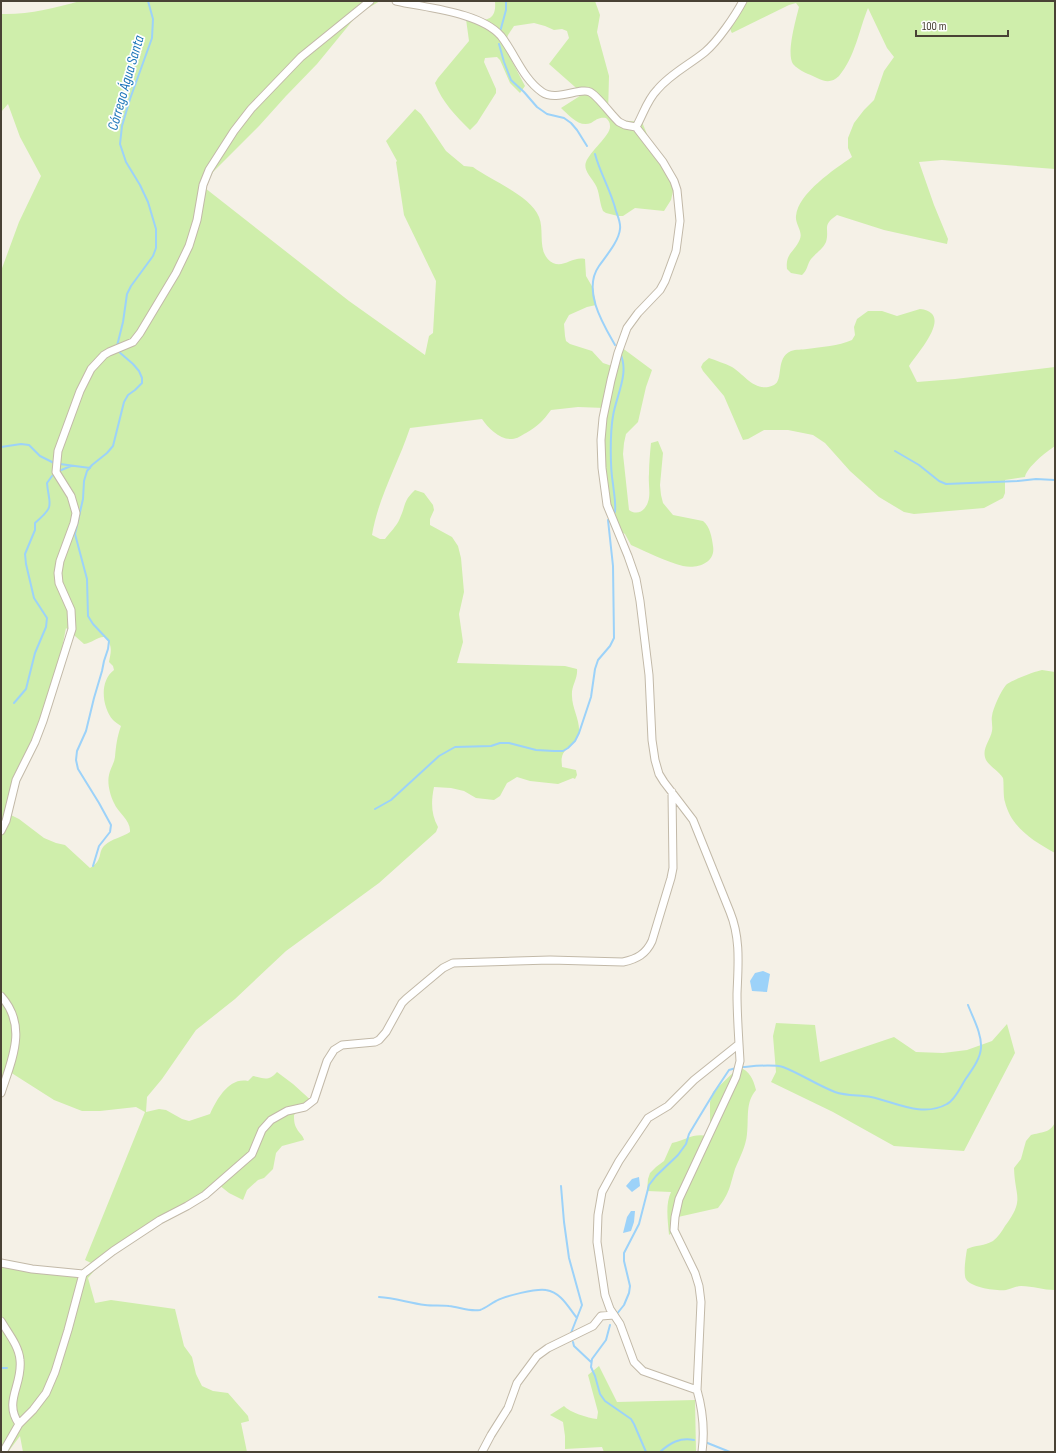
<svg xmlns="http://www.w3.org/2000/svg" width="1056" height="1453" font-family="'Sofia Sans Condensed',sans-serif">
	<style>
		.green { fill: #cfeeab; fill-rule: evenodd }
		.water { fill: #9cd2f9 }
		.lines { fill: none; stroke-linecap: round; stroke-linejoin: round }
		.stream { stroke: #9cd2f9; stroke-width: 2 }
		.minor-casing { stroke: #c2b9a8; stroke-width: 9 }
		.minor { stroke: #fff; stroke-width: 7 }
		.labels { text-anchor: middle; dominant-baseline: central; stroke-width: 3.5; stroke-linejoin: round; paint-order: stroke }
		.water-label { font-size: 15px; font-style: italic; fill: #1f77ba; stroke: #fff }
	</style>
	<rect width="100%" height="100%" fill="#f5f1e7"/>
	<path class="green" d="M80,1H380L358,14L317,64L286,96L259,126L213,172L205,188L349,301L425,355L429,336L433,333L436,281L404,215L396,162L397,161L386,141L415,109L421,114L446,151L464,166L473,167C492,181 530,195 539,217C545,231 536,254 553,263C564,268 573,256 585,259L586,276L593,288L596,305L587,307L569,315L564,324L565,336L566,341L570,344L592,351L603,363L615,367L621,347L652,370L646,387L638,422L626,434L624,443L623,454L629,510C637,516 645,511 648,502C651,494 648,483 649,474C649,464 650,453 651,443L658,441L663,453L660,485L661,495L663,503L673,515L703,521C710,526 712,538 713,546C716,563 697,569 683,566C667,562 647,552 631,545L625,534L617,530L603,484L605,408L578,407L551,410C543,421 538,426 526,433C522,435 517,439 512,439C500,440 488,428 482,419L410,428C398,464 378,498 372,535L380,539H385C390,532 397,526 400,518C406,505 403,501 415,490L424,493L433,505L434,510L430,519V525L452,537L458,546L461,558L464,592L459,614L463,642L457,663L565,666L577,669C578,679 571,686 572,696C572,708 580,720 579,732C578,743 564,747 562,757C561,760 562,764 562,767L576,770L577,775L575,779L573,778L558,784L530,781L517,777L507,783L500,796L494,800L476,798L464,791L451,788L434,787C431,802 431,814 438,827L436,832L379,883L286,951L235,999L196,1030L162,1079L147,1097L146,1112L159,1109L166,1110L182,1119L189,1121L210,1114C217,1099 229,1077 248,1081L253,1076C264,1078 268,1082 277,1072L293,1084L314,1103L298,1111L294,1115C294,1120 294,1124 297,1129C299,1133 303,1135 304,1140L282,1146L276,1153L273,1169L264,1178L258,1180L247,1190L243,1200L229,1193L219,1185L171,1219L159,1225L99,1265L88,1278L95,1303L111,1300L175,1309L184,1346L192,1357L196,1374L202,1386L213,1391L228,1393L248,1416L249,1421L241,1423L247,1452H23L20,1436L8,1452H1V1264L80,1271L91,1263L85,1260L145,1112L136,1107L100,1111H82L54,1100L10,1072L1,1096V271L19,222L41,176L20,137L8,104L1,112V14C27,15 55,8 80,1ZM66,628L84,644C92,643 98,636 105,637C113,646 111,651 109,662L113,666L114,670C99,681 102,707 113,720C115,722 118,724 121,726C117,737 116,746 115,757C114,764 110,769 109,775C107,783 110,795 114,803C118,813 131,820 130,832C123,837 111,839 105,845C97,852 104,860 90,868L65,845L56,843L44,838L19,819L9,814L20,769L46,709L57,673Z
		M495,1H595L600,15L597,32L609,76L608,114L617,120L642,122L653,149L674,187L671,200L664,211L635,208L623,216H618L606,213L603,211C599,202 600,192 595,184C591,177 583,170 586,162C590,151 611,135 610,126C610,122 608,120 606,118C599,117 596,120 591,123C579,128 569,115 561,108L583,94L549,64L569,38L567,31L562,29L554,30L545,26L534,23L514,26L508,35L504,46L525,86L520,93L510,83L500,60L497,57L485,58L484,62L496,89V93L477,123L470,130C456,116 442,102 435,83L438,78L469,41L466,19C482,20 497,24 495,1Z
		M743,1H1055V169L942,160L919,162L934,205L948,239L947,244L884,230L837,215C821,226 830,228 826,242C823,249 816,253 811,259C807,264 808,270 802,275L791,273L787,269C785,253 795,252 800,239C803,231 795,224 796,216C798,193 835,169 852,157L848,148V138L854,123L864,110L874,100L884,71L894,57L887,48L868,8C859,30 855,57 839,76C832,83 825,82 817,78C809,74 799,71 793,64C786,54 796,19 799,7L796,3L789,5L732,33C726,25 738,9 743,1Z
		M920,309C955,313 917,353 909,366L917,382L955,379L1055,367V446C1046,452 1027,467 1025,477L1005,480V493L1003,498L984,508L914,514L904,512L879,497L850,471L825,443L813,435L788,430H764L748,439L743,440L724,396L703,371L701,367L703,363L709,358C717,361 724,363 732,367C745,375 756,394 774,385C784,380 775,358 791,351C796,349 802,350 807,349C822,347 838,346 852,340L855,335L854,327L857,319L868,311H882L897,316Z
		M1042,670L1055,672V853C1033,841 1011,827 1005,802C1003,797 1004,781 1003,778C999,771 990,767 986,760C981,749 990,741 992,731C993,726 991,721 992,716C993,708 1001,691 1006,685C1009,681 1036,671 1042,670Z
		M776,1023L815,1025L820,1062L894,1037L916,1052L943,1053L967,1050L992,1041L1007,1024L1015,1053L964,1151L894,1146L833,1112L771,1082L776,1072L773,1036Z
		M739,1067C750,1071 753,1079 756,1090C745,1103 749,1118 747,1134C746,1146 740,1157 735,1169C730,1185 730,1193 718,1208L678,1217L674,1231L669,1235C668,1222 665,1204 671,1192L647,1191L648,1179L650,1173L656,1167L664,1161L672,1143C686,1140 693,1133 707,1136L710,1126V1102L713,1092Z
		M1055,1122V1290C1043,1290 1033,1286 1021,1286C1016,1286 1012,1289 1006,1290C997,1291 971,1288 966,1279C963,1274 966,1255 967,1249C975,1245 985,1246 993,1241C998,1237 1002,1231 1005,1226C1025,1199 1015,1198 1014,1168L1021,1159L1024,1148L1026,1141L1031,1135C1041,1132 1051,1133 1055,1122Z
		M599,1366L617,1402L695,1400L696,1452H604L602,1447L565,1449V1436L563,1422L550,1415L564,1406C569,1412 588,1418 597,1419L598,1412L588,1375Z"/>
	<path class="water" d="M763,971L770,974L767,992L752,991L750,981L755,973Z
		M639,1177L640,1186L632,1192L626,1186L632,1179Z
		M631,1211H635L634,1222L631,1231L623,1233L627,1217Z"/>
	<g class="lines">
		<path class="stream" d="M500,32L506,10V1
			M499,44L504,62L511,80L524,92L537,107L547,114L564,118L571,123L577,130L587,146
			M595,154C600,173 611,191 616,211C618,217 621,223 620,229C619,241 606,256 599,266C582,290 603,324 615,345
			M117,346L123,322L127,294L131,286L153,256L156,248V229L148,202L140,185L126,162L120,144L122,126L130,99L152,38L153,19L148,1
			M1,447L21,444L29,445L40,456L54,463
			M895,451L919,465L939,481L946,484L1018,481L1036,479L1055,480
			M60,464L90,468
			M59,471L71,466
			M615,512C616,500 614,495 613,484C610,467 610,433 613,416C616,396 630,373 620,353
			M14,703L26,689L35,653L46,627L47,618L34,598L26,564L25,554L35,530V523C56,505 49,506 47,483L52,476
			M375,809L391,800L439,756L455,747L491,746L500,743H509L536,750L554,751H563L568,748L575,741L579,733L591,697L595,669L598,660L610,646L614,638L613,566L608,520
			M93,866L99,846L110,832L111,825L99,803L78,769L76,760L77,751L86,731L94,698L102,671L104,661L108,649L109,641L93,624L88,616L87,579L75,534L83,499L84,481L87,471L92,465L107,453L113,446L124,402L128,395L135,390L142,383V378L139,371L133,364L118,351
			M743,1067C755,1066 772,1064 783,1067C801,1074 817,1085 835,1092C846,1096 859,1095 871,1097C895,1102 922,1118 947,1104C955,1100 960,1088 965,1080C971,1071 980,1060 981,1048C982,1034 973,1018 968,1005
			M561,1186L564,1222L569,1258L582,1305L571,1333
			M379,1297C395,1298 409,1303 425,1305C433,1306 441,1305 449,1306C459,1307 469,1312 480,1310C486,1308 490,1304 496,1301C505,1296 537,1288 546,1290C562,1293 568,1307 577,1318
			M616,1315L624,1305L629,1293L630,1286L624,1261V1253L639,1224L649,1185L656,1176L678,1155L686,1144L689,1134L698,1119L715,1091L729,1070L736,1068
			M610,1325L606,1340L592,1359L591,1367L595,1376L600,1394L605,1401L631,1419L634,1424L646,1452
			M573,1342L574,1346L591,1362
			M1,1368H7
			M705,1442L730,1452
			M660,1452C670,1443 680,1437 694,1440"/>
		<defs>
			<path id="minor" d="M396,1C426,8 480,12 501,36C515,54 523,79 542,92C556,102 580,87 590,92C598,96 611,115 619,122L625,125L636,127L663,162L674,181L677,190L680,221L676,251L665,281L660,290L638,313L627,328L618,353L611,380L603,418L601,440L602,468L607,505L628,556L636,579L640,601L649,675L652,740L655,760L659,774L664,782L693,820L730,912C741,939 738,966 737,994C737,1011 738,1027 739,1044L694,1080L668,1106L648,1118L619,1161L608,1181L602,1192L598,1215L597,1242L605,1295L610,1309L620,1324L634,1362L643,1371L697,1390C703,1411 705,1430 702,1452
				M636,127C643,115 647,100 657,90C670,74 689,65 705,52C718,41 735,16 743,1
				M1,831L6,821L16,780L35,742L43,721L72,629L71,610L59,583L58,573L60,561L74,523L76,513L71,496L56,472L58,451L80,391L91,369L104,355L109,352L133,342L140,333L176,273L189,246L197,220L203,185L209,170L234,131L251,109L301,57L370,1
				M1,996C28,1026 12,1059 1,1093
				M1,1263L32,1269L83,1274
				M1,1321C8,1333 19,1346 20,1360C23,1385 3,1401 19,1424
				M697,1390L701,1302L699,1286L695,1273L674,1230L675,1217L679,1199L736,1077L740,1061L739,1044
				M3,1452L19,1424L33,1410L46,1393L55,1372L68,1330L83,1274L113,1251L160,1220L187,1206L205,1195L252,1154L262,1130L271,1120L287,1111L305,1107L314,1100L327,1061L334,1050L342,1045L375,1042L379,1040L386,1032L402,1003L406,999L443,968L453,963L550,960L623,962C637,959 646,954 652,941L671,878L673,868L672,792
				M482,1452L491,1435L508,1408L517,1383L537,1356L548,1348L593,1326L601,1316L614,1315"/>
		</defs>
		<use href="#minor" class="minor-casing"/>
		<use href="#minor" class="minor"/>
	</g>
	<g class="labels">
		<g class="water-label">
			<text transform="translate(126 83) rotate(-74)">Córrego Água Santa</text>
		</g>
	</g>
	<rect width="1056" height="1453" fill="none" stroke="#494235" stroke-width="4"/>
	<path d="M916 30v6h92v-6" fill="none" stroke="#494235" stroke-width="2"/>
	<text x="922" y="30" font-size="12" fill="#494235" stroke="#ffffff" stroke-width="3" paint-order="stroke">100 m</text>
</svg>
